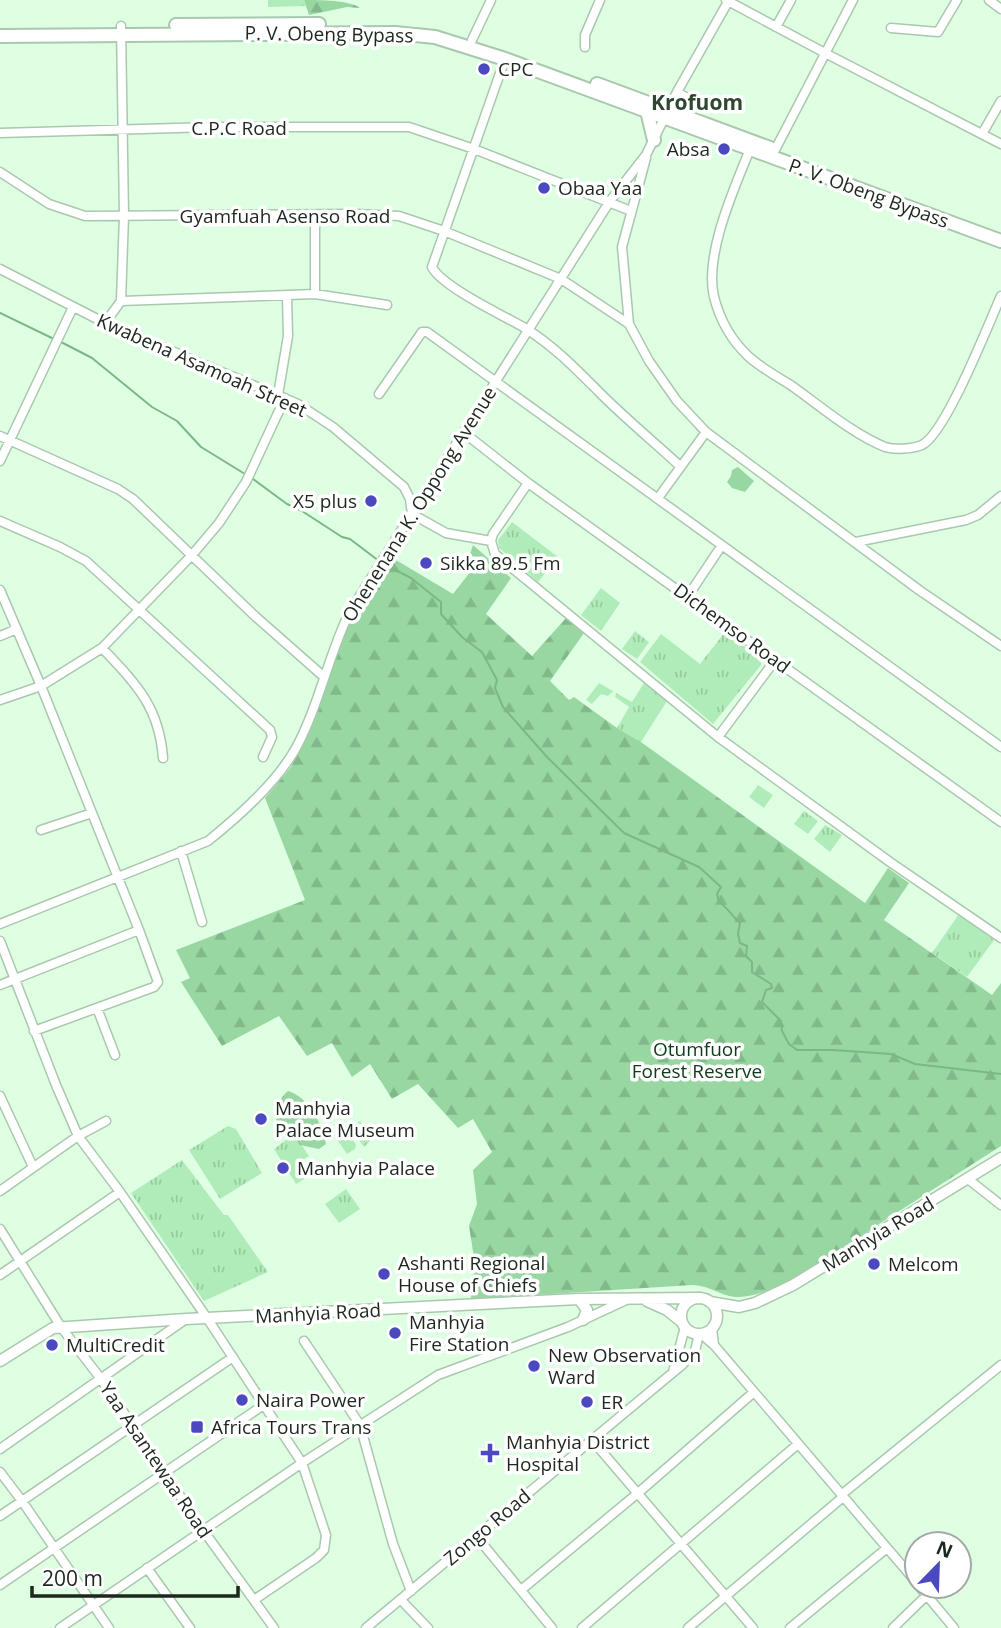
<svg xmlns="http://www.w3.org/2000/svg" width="1001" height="1628" font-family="'Open Sans',sans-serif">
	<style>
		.grass { fill: url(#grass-tufts) }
		.forest { fill: url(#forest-firs) }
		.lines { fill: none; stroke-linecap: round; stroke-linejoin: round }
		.stream { stroke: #7bb885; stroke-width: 2 }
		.minor-casing { stroke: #aac8ae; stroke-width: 11 }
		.major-casing { stroke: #aac8ae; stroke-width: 13 }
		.highway-casing { stroke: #aac8ae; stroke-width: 16 }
		.minor { stroke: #fff; stroke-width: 8 }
		.major { stroke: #fff; stroke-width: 10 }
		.highway { stroke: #fff; stroke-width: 12 }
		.poi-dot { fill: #4a49bf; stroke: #fff; stroke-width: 2.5 }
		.labels { text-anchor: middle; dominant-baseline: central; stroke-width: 7; stroke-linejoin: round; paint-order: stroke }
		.street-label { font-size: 19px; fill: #1c271d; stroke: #fff }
		.poi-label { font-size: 19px; fill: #1c271d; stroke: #fff; text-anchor: start }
		.park-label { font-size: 19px; fill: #0e3c1a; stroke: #fff }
		.neighbourhood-label { font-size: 21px; font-weight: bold; fill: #2d4731; stroke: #fff }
	</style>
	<defs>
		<pattern id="grass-tufts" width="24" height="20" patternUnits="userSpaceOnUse" patternTransform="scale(1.75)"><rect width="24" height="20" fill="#b0ecb9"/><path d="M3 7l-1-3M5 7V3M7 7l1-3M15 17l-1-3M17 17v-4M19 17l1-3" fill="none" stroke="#97ca9f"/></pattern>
		<pattern id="forest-firs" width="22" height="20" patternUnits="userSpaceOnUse" patternTransform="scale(1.75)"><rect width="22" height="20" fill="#98d7a2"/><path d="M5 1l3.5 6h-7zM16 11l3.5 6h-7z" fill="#82b98b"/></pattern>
	</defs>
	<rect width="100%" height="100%" fill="#dfffe3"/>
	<path class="grass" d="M268,0H304L306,6L268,7Z
		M512,522L558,557L538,582L499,548L498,540Z
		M601,588L620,603L601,631L581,615Z
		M635,631L649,642L637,659L622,649Z
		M725,632L761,658V665L713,724L640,662L661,634L700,664Z
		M599,683L613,691L608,696L601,694L592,704L586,700Z
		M644,683L667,701L641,742L617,728L629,707L615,697L616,693L632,702Z
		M758,785L773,795L764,808L749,797Z
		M804,811L818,821L808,834L794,824Z
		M825,825L842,835L830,852L814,839Z
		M959,914L994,940L967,977L932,953Z
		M360,1121L373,1138L364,1147L350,1128Z
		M228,1126L236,1129L262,1173L220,1199L189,1150Z
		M348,1130L356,1145L355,1149L347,1154L336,1138Z
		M294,1134L309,1156L297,1164L306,1178L296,1184L274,1149Z
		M182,1160L224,1215H228L268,1272L204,1301L131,1193Z
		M346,1189L360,1209L339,1223L325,1204Z"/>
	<path class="forest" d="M304,0C321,0 349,0 360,8L347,7L309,15Z
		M738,467L754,481L745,492L732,488L727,482L731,476L732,470Z
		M473,545L511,578L486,614L532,656L566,618L584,633L550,681L569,700L574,697L617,728L641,742L865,903L888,868L909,883L884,920L992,995L1001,983V1146C960,1172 920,1198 879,1224C847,1245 776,1298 738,1297C722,1297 712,1286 692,1285L471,1299L475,1264L469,1226L477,1204L473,1170L492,1152L473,1119L458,1128L418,1084L392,1099L370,1064L352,1077L332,1043L307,1056L279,1016L222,1046L181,982L190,978L176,950L305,900L265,798L291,767L323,694L332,659L351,618L391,557L453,594L478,562L470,554Z
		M288,1091C309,1097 322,1124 326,1144L319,1149L300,1145L290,1130L277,1125C274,1113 278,1099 288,1091Z"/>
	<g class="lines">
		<path class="stream" d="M0,313L56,340
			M61,342L92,358L152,407L177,421L201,447L245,474
			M253,479L287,504L302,511L342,537L350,539L379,561
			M384,564L411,578L441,602V614L462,637L482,652L497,680L495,688L503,707L547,757L624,833L699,867L721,887L717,894L719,902C728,908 732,916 740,923L738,934L740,943L747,946L746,956L752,962V972L771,984L772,988L766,990L762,1002L781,1021L782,1031L789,1044L797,1050H833L891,1054L915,1064L1001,1074"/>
		<defs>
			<path id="minor" d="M726,0L825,53L1001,144
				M989,0L1001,9
				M776,27L791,0
				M891,28L938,32L957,0
				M472,40L491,0
				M585,47V35L600,0
				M505,59L432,267C441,286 504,316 525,328C555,347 576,369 601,394C626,419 654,442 680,466
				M677,92C688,98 701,108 713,105
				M0,133L212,127H409L474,149L631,211
				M982,134L1001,101
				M750,149C734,189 704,255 714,297C720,320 731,340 748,356C761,368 778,377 792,386C820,406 853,434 885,447C895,450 912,449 922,445C946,433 988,325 1001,296
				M775,150L853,0
				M646,158L622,247L629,324L649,361L677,401L706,432L919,590L1001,646
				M0,172L49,204L85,216L356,214L399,216L444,231L561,279L629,324
				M0,269L105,323L298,404L333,427L404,487L410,499L412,514L446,533L491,541
				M315,294V215
				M121,301L315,294L387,305
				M105,323L121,301L124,216L121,26
				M379,394L422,332H427L1001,747
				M278,395L288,336L287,296
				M463,432L528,483L1001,822
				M0,436L118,489L133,499L256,617L323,676
				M0,461L73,307
				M528,483L493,534L491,541L495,554L718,737L890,862L1001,938
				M658,498L706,432
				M0,521L60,547L86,561L270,730L272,737L263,757
				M856,542L966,520L978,515L1001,496
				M0,590L41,686L139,930L158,982L154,987L34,1031
				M688,596L722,545
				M0,636L17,629
				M102,648C136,684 159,706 163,758
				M0,700L41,686L102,648L192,555L219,523L246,482L285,398
				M718,737L776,659
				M41,830L92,813
				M181,851L202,922
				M0,924L208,841C238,817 277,782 296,748C319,705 328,657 349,613L610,201L646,155L677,92L729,0
				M0,941L56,1085L78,1136L120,1192L207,1318L302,1463L326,1535L324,1550L316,1558L254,1600
				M0,985L139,930
				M97,1008L115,1055
				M0,1096L33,1167
				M968,1179L1001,1205
				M0,1191L78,1136L106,1121
				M0,1229L61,1327L101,1379L203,1530L274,1628
				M0,1275L120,1192
				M712,1329L714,1345
				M701,1334L714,1345L917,1583
				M304,1341L360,1425L393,1544L411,1591
				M673,1372L685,1327
				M592,1440L753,1628
				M0,1449L186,1319
				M0,1472L22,1501L109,1628
				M841,1495L1001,1365
				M0,1516L233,1357
				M476,1536L552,1628
				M147,1568L190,1628
				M0,1585L265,1404
				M919,1586L954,1628
				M521,1590L638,1493L754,1392
				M401,1600L428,1628
				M60,1628L302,1463L438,1375L568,1327L626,1300
				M366,1628L682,1365L695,1351L699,1334
				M582,1628L798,1444
				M688,1628L843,1497
				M790,1628L887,1548
				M893,1628L927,1595"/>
			<path id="major" d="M681 1316a18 18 0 1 1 36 0a18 18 0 1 1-36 0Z
				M579,1299L587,1310L583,1320
				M647,1301L667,1310L682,1322
				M710,1302L739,1307L755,1303L793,1285L1001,1158
				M0,1361L53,1328L186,1319L579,1299L701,1298"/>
			<path id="highway" d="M176,25L319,24
				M0,36L395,33L435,37L505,59L1001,241
				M597,84L770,148
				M647,111L654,140"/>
		</defs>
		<use href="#minor" class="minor-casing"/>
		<use href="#major" class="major-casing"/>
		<use href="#highway" class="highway-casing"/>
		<use href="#minor" class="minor"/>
		<use href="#major" class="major"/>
		<use href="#highway" class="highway"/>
	</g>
	<g class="poi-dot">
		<circle cx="484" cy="69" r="7"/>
		<circle cx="724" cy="149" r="7"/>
		<circle cx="544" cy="188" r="7"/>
		<circle cx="371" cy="501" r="7"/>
		<circle cx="426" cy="563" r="7"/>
		<circle cx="261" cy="1119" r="7"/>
		<circle cx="283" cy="1168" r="7"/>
		<circle cx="874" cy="1264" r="7"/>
		<circle cx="384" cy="1274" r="7"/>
		<circle cx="395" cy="1333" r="7"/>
		<circle cx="52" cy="1345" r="7"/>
		<circle cx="534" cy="1366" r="7"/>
		<circle cx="242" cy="1400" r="7"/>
		<circle cx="587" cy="1402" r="7"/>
		<rect x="190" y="1420" width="14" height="14" rx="3.5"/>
		<path d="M486.5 1442.5h7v7h7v7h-7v7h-7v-7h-7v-7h7z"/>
	</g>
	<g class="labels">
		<g class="street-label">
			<text transform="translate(329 34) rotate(1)">P. V. Obeng Bypass</text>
			<text x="239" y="128">C.P.C Road</text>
			<text transform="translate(869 193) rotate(20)">P. V. Obeng Bypass</text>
			<text x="285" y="216">Gyamfuah Asenso Road</text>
			<text transform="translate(202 365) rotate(24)">Kwabena Asamoah Street</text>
			<text transform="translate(419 504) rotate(-58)">Ohenenana K. Oppong Avenue</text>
			<text transform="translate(732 628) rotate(36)">Dichemso Road</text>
			<text transform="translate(878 1234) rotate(-31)">Manhyia Road</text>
			<text transform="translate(318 1313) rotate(-3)">Manhyia Road</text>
			<text transform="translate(156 1460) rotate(56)">Yaa Asantewaa Road</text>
			<text transform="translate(487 1527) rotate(-40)">Zongo Road</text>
		</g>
		<g class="poi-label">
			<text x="498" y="69">CPC</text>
			<text x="710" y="149" text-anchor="end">Absa</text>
			<text x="558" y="188">Obaa Yaa</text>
			<text x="357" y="501" text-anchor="end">X5 plus</text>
			<text x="440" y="563">Sikka 89.5 Fm</text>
			<text x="275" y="1108">Manhyia<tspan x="275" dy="22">Palace Museum</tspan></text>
			<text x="297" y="1168">Manhyia Palace</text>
			<text x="398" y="1263">Ashanti Regional<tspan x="398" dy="22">House of Chiefs</tspan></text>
			<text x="888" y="1264">Melcom</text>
			<text x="409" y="1322">Manhyia<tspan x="409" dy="22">Fire Station</tspan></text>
			<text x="66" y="1345">MultiCredit</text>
			<text x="548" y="1355">New Observation<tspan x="548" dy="22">Ward</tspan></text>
			<text x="256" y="1400">Naira Power</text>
			<text x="601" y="1402">ER</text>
			<text x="211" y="1427">Africa Tours Trans</text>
			<text x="506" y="1442">Manhyia District<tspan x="506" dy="22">Hospital</tspan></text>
		</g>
		<g class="park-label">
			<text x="697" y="1049">Otumfuor<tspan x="697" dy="22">Forest Reserve</tspan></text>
		</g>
		<g class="neighbourhood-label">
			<text x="697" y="102">Krofuom</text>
		</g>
	</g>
	<g transform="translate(938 1565) rotate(23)"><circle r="33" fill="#ffffff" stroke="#a4a9a5" stroke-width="2"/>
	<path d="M0-5L12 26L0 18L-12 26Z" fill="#4a49bf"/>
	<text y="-10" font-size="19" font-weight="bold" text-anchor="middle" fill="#1c271d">N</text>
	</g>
	<path d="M32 1586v10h206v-10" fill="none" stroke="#1c271d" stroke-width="3.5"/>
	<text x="42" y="1586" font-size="21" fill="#1c271d" stroke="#ffffff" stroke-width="5" paint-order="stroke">200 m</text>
</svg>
